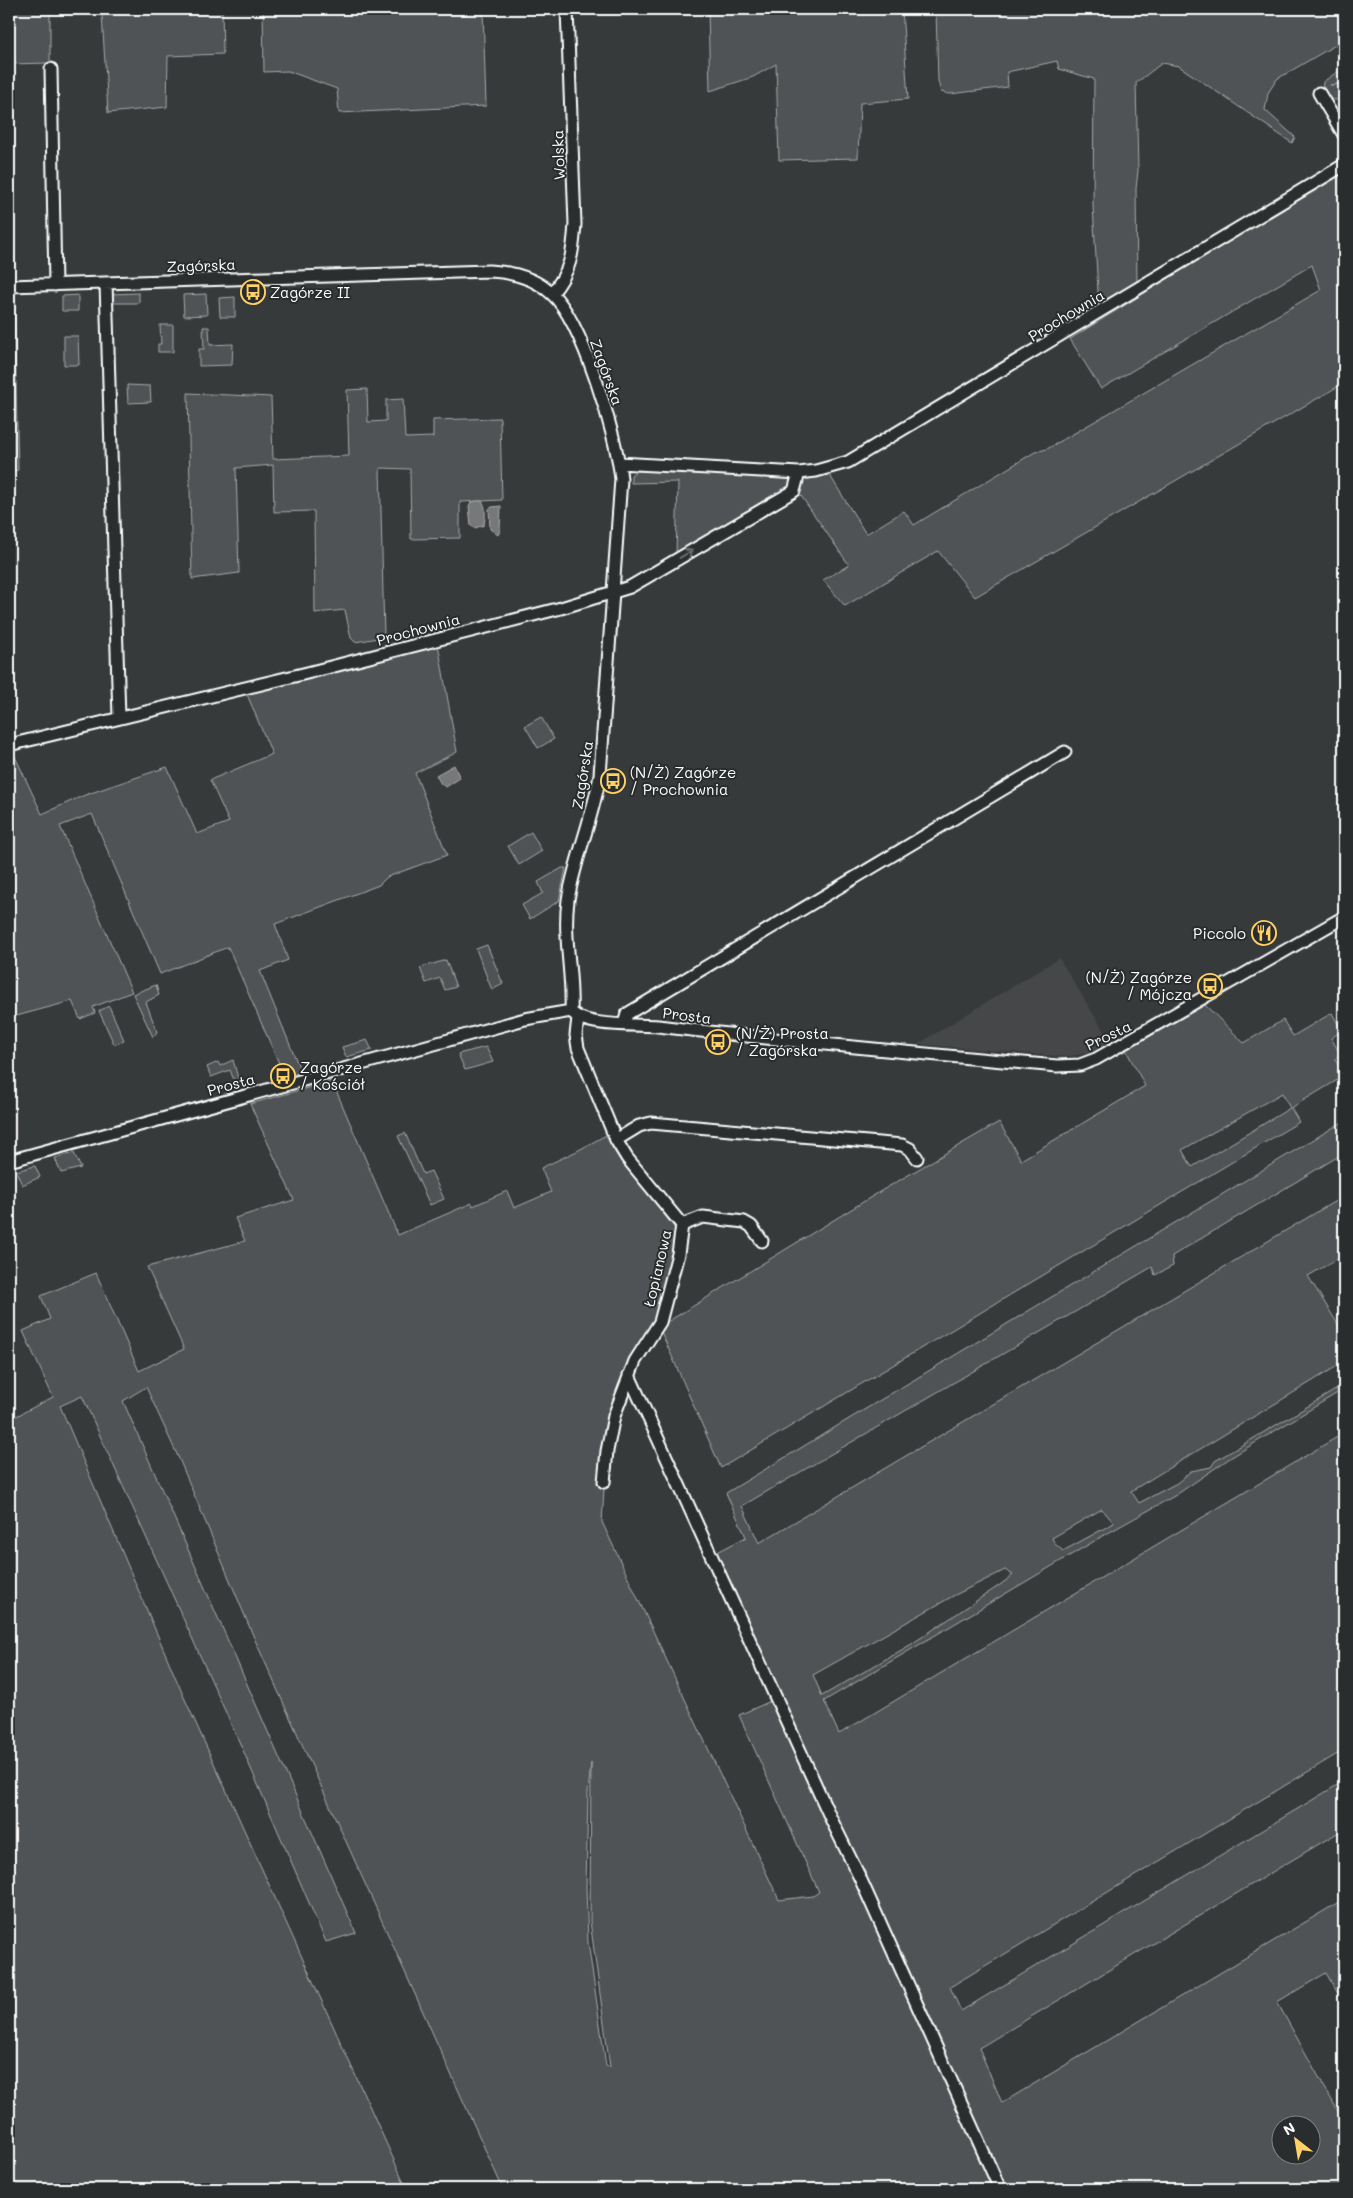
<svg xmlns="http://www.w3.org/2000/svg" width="1353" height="2198" font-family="Mali,sans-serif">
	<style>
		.built { fill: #444748 }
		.green { fill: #505354; stroke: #a8a9aa; fill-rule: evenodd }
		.water { fill: #767879; stroke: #adaeaf }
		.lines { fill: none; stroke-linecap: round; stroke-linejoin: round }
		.minor-casing { stroke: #fff; stroke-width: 15 }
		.minor { stroke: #2a2d2e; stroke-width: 11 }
		.oneway { stroke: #6a6c6d }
		.labels { text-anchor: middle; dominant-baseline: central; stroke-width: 4; stroke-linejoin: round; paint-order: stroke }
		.street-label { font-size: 15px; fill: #fff; stroke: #2a2d2e }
		.poi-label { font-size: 15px; fill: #fff; stroke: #2a2d2e; text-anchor: start }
	</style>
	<rect width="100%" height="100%" fill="#373a3b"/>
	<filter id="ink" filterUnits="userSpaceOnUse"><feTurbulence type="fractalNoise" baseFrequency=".02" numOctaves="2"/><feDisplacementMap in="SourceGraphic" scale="10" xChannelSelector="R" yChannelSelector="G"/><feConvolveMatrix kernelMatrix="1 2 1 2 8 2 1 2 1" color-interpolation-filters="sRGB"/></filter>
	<g filter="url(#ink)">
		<path class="built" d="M1059,958L1112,1044L1088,1053L1066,1057L918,1044Z"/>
		<path class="green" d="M9,9H222L223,54L168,56L167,107L108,113L102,14L50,13V63L9,64Z
			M263,9H483L486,106L339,113L337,89L288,71L264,72Z
			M708,9H902L908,99L860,103L858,158L779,160L776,64L753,77L710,91Z
			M936,9H1344V40L1277,79L1268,93L1265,110L1295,137L1292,143L1179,66L1162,63L1136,83L1138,171L1136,189L1137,286L1099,309L1093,206L1094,79L1059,69L1057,61L1007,72L1008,87L950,94L941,92L938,81Z
			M1344,71V83L1330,85L1344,84V98C1332,103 1328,98 1322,88L1323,82L1337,72Z
			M1344,170V383L975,597L938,551L845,606L823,580L849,565L799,493L804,478L829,474L866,534L904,511L914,525L1035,452L1047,449L1321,290L1312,265L1101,389L1070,339Z
			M139,293V303H112V294Z
			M206,294L207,315L184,316L183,295Z
			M9,295L14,297L18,470L9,472Z
			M78,295V311H62V296Z
			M235,297V317H220L219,298Z
			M160,325H173V352H158V344H161Z
			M203,327H209L210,345L233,344L232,365L199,366V349H204Z
			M64,336H78L79,365H64Z
			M127,385L150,386L151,402L128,403Z
			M367,389L368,422L386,421V400L403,399L405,438L433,437V420L500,418L502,500L460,502V538L411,539L410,469L380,468L384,637L355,642L351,638L345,610L315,613L314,511L274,512L273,465L236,468L239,573L192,579L188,393L271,397L273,459L349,456L347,390Z
			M647,469L790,477L793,481V486L676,555L678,482L631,483V475L636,471H646Z
			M438,644L457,752L415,773L447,855L387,877L379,885L275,924L288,960L260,971L301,1072L285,1077L228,947L160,974L92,814L60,826L132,992L93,1007L95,1013L80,1019L72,1001L9,1018V749L11,748L42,814L85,795L167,767L197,834L229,822L210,780L272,754L246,692Z
			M541,717L554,739L538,748L525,726Z
			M531,832L542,851L519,865L508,846Z
			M562,868H566L559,901L530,919L522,905L543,893L538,882Z
			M487,945L503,984L492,990L476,949Z
			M446,960L456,987L445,990L440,978L426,983L420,968Z
			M156,985L159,995L146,1002L157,1032L153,1037L133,994Z
			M1205,1005L1244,1043L1283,1020L1293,1036L1332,1013L1342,1031L1331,1038L1341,1055L1335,1059L1344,1076L1291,1108L1299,1122L721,1468L659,1327L881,1191L999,1122L1021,1160L1145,1086L1126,1050ZM1282,1093L1290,1108L1192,1167L1182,1150Z
			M109,1006L124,1040L114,1044L99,1011Z
			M367,1040L372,1050L346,1057L342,1047Z
			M486,1047L493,1062L465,1070L458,1054Z
			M233,1060L239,1082L235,1083L230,1070L211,1077L207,1067L218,1062L220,1066Z
			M332,1081L398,1235L472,1203L473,1206L507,1191L514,1208L551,1192L541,1168L577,1151L608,1134L623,1162L674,1227L676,1234L672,1257L655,1323L632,1355L608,1425L602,1522L779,1900L813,1896L819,1892L739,1715L771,1701L706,1558L746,1537L726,1493L1344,1121V1153L1172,1256L1173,1266L1155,1275L1152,1267L742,1506L759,1543L1344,1196V1255L1308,1276L1344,1334V1362L1131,1491L1139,1503L1177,1483L1191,1471L1211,1467L1215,1461L1344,1385V1389L1230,1458L1176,1495L1108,1533L824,1701L839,1734L1344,1433V1750L950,1987L961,2011L1344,1781V1829L979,2048L1002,2103L1344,1899V2004L1326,1973L1277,2002L1344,2122V2189H503L255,1640L180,1461L146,1387L123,1401L356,1933L326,1942L242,1748L82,1396L60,1406L183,1695L407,2189H9V1420L53,1397L23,1331L50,1319L41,1296L96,1273L139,1371L184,1349L147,1267L245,1241L235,1218L294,1200L250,1104ZM1102,1509L1114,1523L1063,1551L1055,1544L1052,1538ZM1005,1570L1013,1575L1000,1585L910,1645L822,1696L813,1675L953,1596ZM591,1763L590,1921L610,2067L606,2066L588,1942L586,1888L588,1792ZM1280,2126H1310V2156H1280Z
			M405,1133L423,1174L431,1171L444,1199L430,1205L398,1136Z
			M74,1153L81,1168L61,1173L55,1158Z
			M35,1166L40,1177L22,1185L16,1171Z"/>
		<path class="water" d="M476,501H482C487,508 485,517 484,525L475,528L471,526L469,506L471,502Z
			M501,506L500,531L498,535L490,529L489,509L492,507Z
			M454,765L460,778L446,787L441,784L436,775Z"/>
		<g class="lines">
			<defs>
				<path id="minor" d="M51,69L55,285
					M1319,93L1344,135
					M106,283L119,718
					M9,286L489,271C512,272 534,277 552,294C582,321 617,437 621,479L600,775C593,818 575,858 568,900C563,938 573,974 571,1011
					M552,293C571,271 573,253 575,224L567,9
					M619,463L799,473L816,471L848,462L1344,165
					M9,745L307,673L561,608L630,587L794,491L799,473
					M571,1011C584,1028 637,1024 658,1026C791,1042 924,1054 1057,1066L1080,1065L1096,1059L1344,917
					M578,1018L576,1035L578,1048L616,1140L627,1158L682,1225L678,1254L660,1322L635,1361L614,1416L607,1451L604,1482
					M624,1024L627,1014L1065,752
					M616,1140L639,1126L651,1123L902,1145L910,1149L917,1158
					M9,1161L525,1019L571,1011
					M682,1225L703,1217L744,1222L751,1226L762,1241
					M629,1375L832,1821L860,1878L1000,2189"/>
			</defs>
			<use href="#minor" class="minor-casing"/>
			<use href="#minor" class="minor"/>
		</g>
		<defs><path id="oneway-shaft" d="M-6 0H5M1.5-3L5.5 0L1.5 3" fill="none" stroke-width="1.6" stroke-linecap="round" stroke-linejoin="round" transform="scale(1.25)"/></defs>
		<use class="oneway" href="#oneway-shaft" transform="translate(686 554) rotate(-31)"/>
	</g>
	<defs>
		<symbol id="bus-ring" viewBox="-11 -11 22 22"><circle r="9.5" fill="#2a2d2e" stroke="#ffd166" stroke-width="1.5"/><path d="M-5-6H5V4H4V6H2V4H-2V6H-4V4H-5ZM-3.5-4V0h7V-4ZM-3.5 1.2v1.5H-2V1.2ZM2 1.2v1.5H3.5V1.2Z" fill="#ffd166"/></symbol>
		<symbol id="restaurant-ring" viewBox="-11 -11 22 22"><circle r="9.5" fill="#2a2d2e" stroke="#ffd166" stroke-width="1.5"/><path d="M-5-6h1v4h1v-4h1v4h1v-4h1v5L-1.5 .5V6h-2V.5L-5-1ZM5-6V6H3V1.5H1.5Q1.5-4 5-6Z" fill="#ffd166"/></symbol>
	</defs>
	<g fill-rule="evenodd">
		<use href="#bus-ring" x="239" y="278" width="28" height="28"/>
		<use href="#bus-ring" x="599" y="767" width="28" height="28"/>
		<use href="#restaurant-ring" x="1250" y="919" width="28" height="28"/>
		<use href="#bus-ring" x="1196" y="972" width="28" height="28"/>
		<use href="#bus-ring" x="704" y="1028" width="28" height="28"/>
		<use href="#bus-ring" x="269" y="1062" width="28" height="28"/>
	</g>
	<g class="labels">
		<g class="street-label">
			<text transform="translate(558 155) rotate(-92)">Wolska</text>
			<text transform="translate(201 265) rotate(-2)">Zagórska</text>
			<text transform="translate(1066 315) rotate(-31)">Prochownia</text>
			<text transform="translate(607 372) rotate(70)">Zagórska</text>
			<text transform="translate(418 629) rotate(-15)">Prochownia</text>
			<text transform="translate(582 775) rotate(-81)">Zagórska</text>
			<text transform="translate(687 1015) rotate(7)">Prosta</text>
			<text transform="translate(1108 1035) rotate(-26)">Prosta</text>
			<text transform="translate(231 1084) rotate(-15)">Prosta</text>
			<text transform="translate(657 1268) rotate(-77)">Łopianowa</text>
		</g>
		<g class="poi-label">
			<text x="270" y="292">Zagórze II</text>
			<text x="630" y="772">(N/Ż) Zagórze<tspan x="630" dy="17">/ Prochownia</tspan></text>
			<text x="1246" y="933" text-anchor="end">Piccolo</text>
			<text x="1192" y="977" text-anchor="end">(N/Ż) Zagórze<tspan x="1192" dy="17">/ Mójcza</tspan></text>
			<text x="736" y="1033">(N/Ż) Prosta<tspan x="736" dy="17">/ Zagórska</tspan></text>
			<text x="300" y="1067">Zagórze<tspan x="300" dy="17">/ Kościół</tspan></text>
		</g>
	</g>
	<rect width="1353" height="2198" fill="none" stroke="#2a2d2e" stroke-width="30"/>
	<rect x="15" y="15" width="1323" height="2168" fill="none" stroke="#fff" stroke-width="2" filter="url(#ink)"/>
	<g transform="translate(1296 2140) rotate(329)"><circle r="24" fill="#2a2d2e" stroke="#7f8182"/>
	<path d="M0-4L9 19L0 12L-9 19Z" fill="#ffd166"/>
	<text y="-8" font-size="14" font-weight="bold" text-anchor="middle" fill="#ffffff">N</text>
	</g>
</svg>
